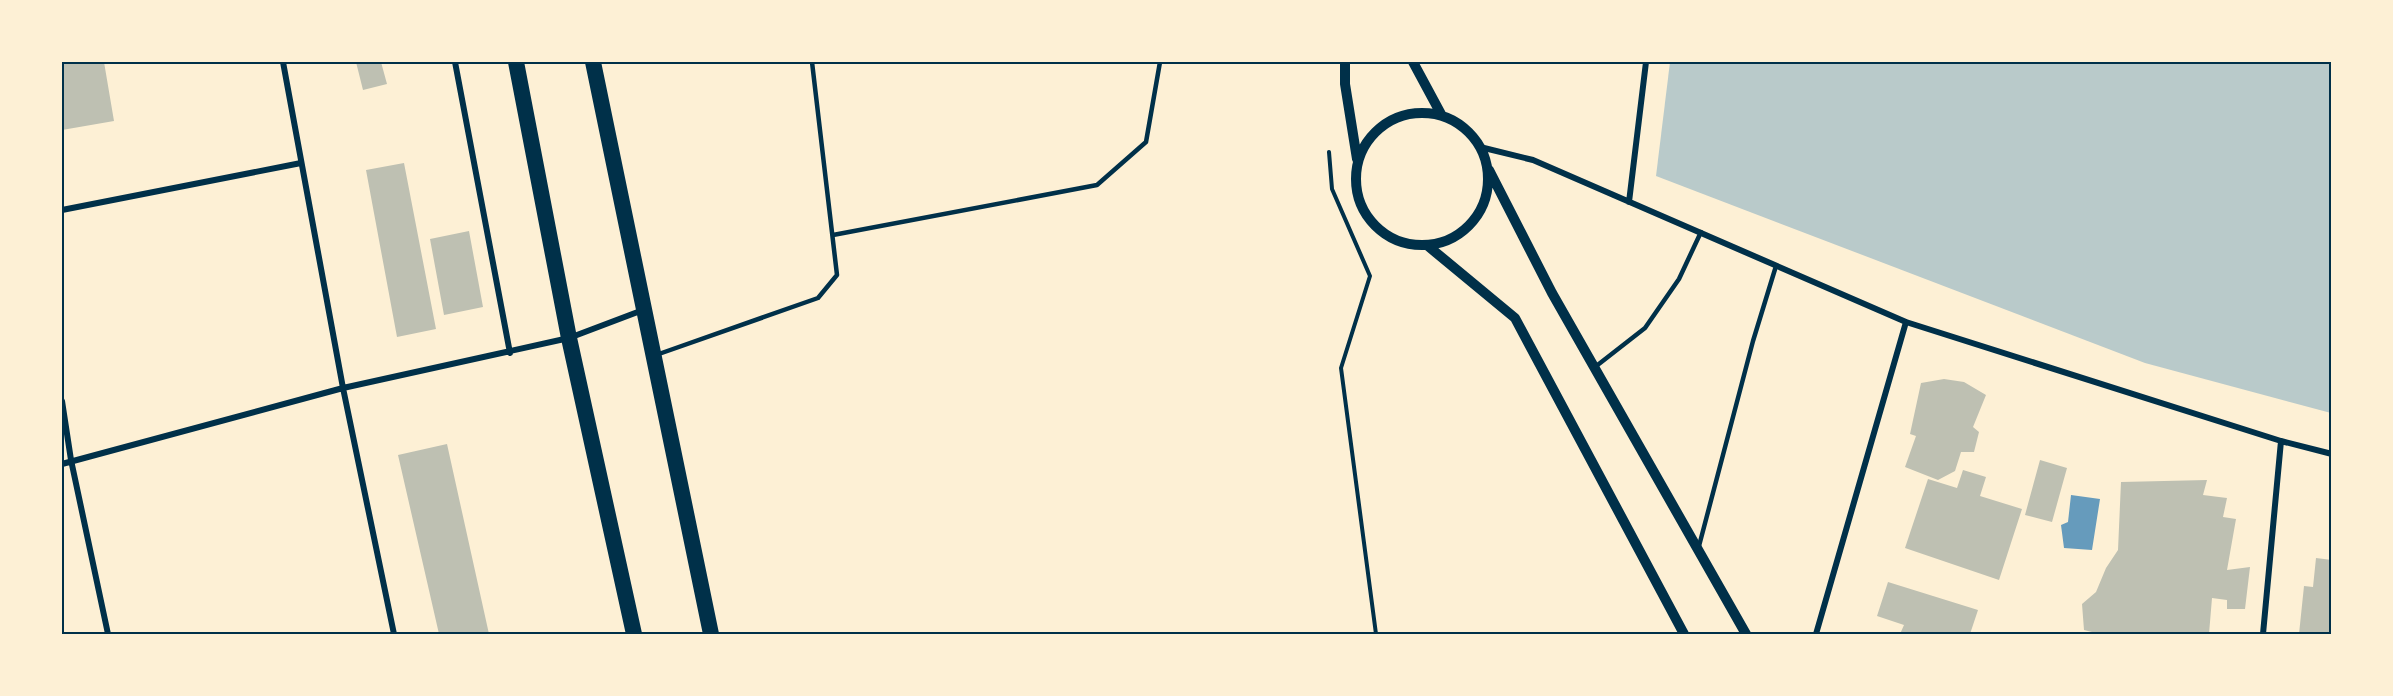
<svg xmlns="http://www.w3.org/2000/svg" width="2393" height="696" font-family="'Public Sans',sans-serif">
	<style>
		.green { fill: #b9caca }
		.water { fill: #669bbc }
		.building { fill: #bec0b2 }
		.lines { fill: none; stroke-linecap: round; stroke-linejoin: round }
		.path { stroke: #003049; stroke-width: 4 }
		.service { stroke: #003049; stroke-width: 4.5 }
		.minor { stroke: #003049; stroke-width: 6 }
		.tertiary { stroke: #003049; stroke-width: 10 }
		.trunk { stroke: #003049; stroke-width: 16 }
		.neatline { fill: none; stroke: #003049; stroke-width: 2 }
	</style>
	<rect width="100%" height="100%" fill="#fdf0d5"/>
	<path class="green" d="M1670,62H2331V413L2145,363L1656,176Z"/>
	<path class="water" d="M2071,495L2100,499L2092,550L2064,548L2061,525L2068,522Z"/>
	<path class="building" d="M62,62H104L114,121L62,130Z
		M356,62H381L387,84L363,90Z
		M404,163L436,329L397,337L366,170Z
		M469,231L483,307L444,315L430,239Z
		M1944,379L1964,382L1986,395L1973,427L1979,432L1974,452H1961L1955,471L1938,480L1905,467L1916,436L1910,434L1921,383Z
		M447,444L489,634H439L398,455Z
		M2040,460L2067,468L2052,522L2025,515Z
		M1963,470L1986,477L1980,496L2022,509L1999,580L1905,548L1928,479L1957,488Z
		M2207,480L2203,495L2227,498L2223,517L2236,519L2227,570L2250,567L2245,609H2227V600L2212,598L2209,634H2100L2084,630L2082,604L2096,592L2106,568L2118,550L2121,482Z
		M2316,558L2332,560V634H2299L2304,586L2313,587Z
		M1888,582L1978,610L1970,634H1900L1904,625L1877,616Z"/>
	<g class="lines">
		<path class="path" d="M1329,152L1332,189L1370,276L1341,368L1376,634"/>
		<path class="service" d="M833,235L1097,185L1146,142L1160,62
			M656,355L818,298L837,275L812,62
			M1595,367L1645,328L1679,279L1701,232
			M1699,546L1753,341L1776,266"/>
		<path class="minor" d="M283,62L343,388L394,634
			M455,62L510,353
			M1480,147L1533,160L1906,322L2281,441L2332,454
			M1629,202L1646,62
			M62,210L301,163
			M62,401L71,460L108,634
			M62,464L343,388L569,338L643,310
			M1816,634L1906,322
			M2263,634L2281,441"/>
		<path class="tertiary" d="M1345,62V84L1357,159
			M1413,62L1441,114
			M1356 179a66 66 0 1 1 132 0a66 66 0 1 1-132 0Z
			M1489,170L1552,293L1746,634
			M1428,246L1515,318L1684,634"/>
		<path class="trunk" d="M516,62L569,338L634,634
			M593,62L711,634"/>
	</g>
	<rect width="2393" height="696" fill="none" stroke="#fdf0d5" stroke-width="126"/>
	<rect x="63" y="63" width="2267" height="570" class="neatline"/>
</svg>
